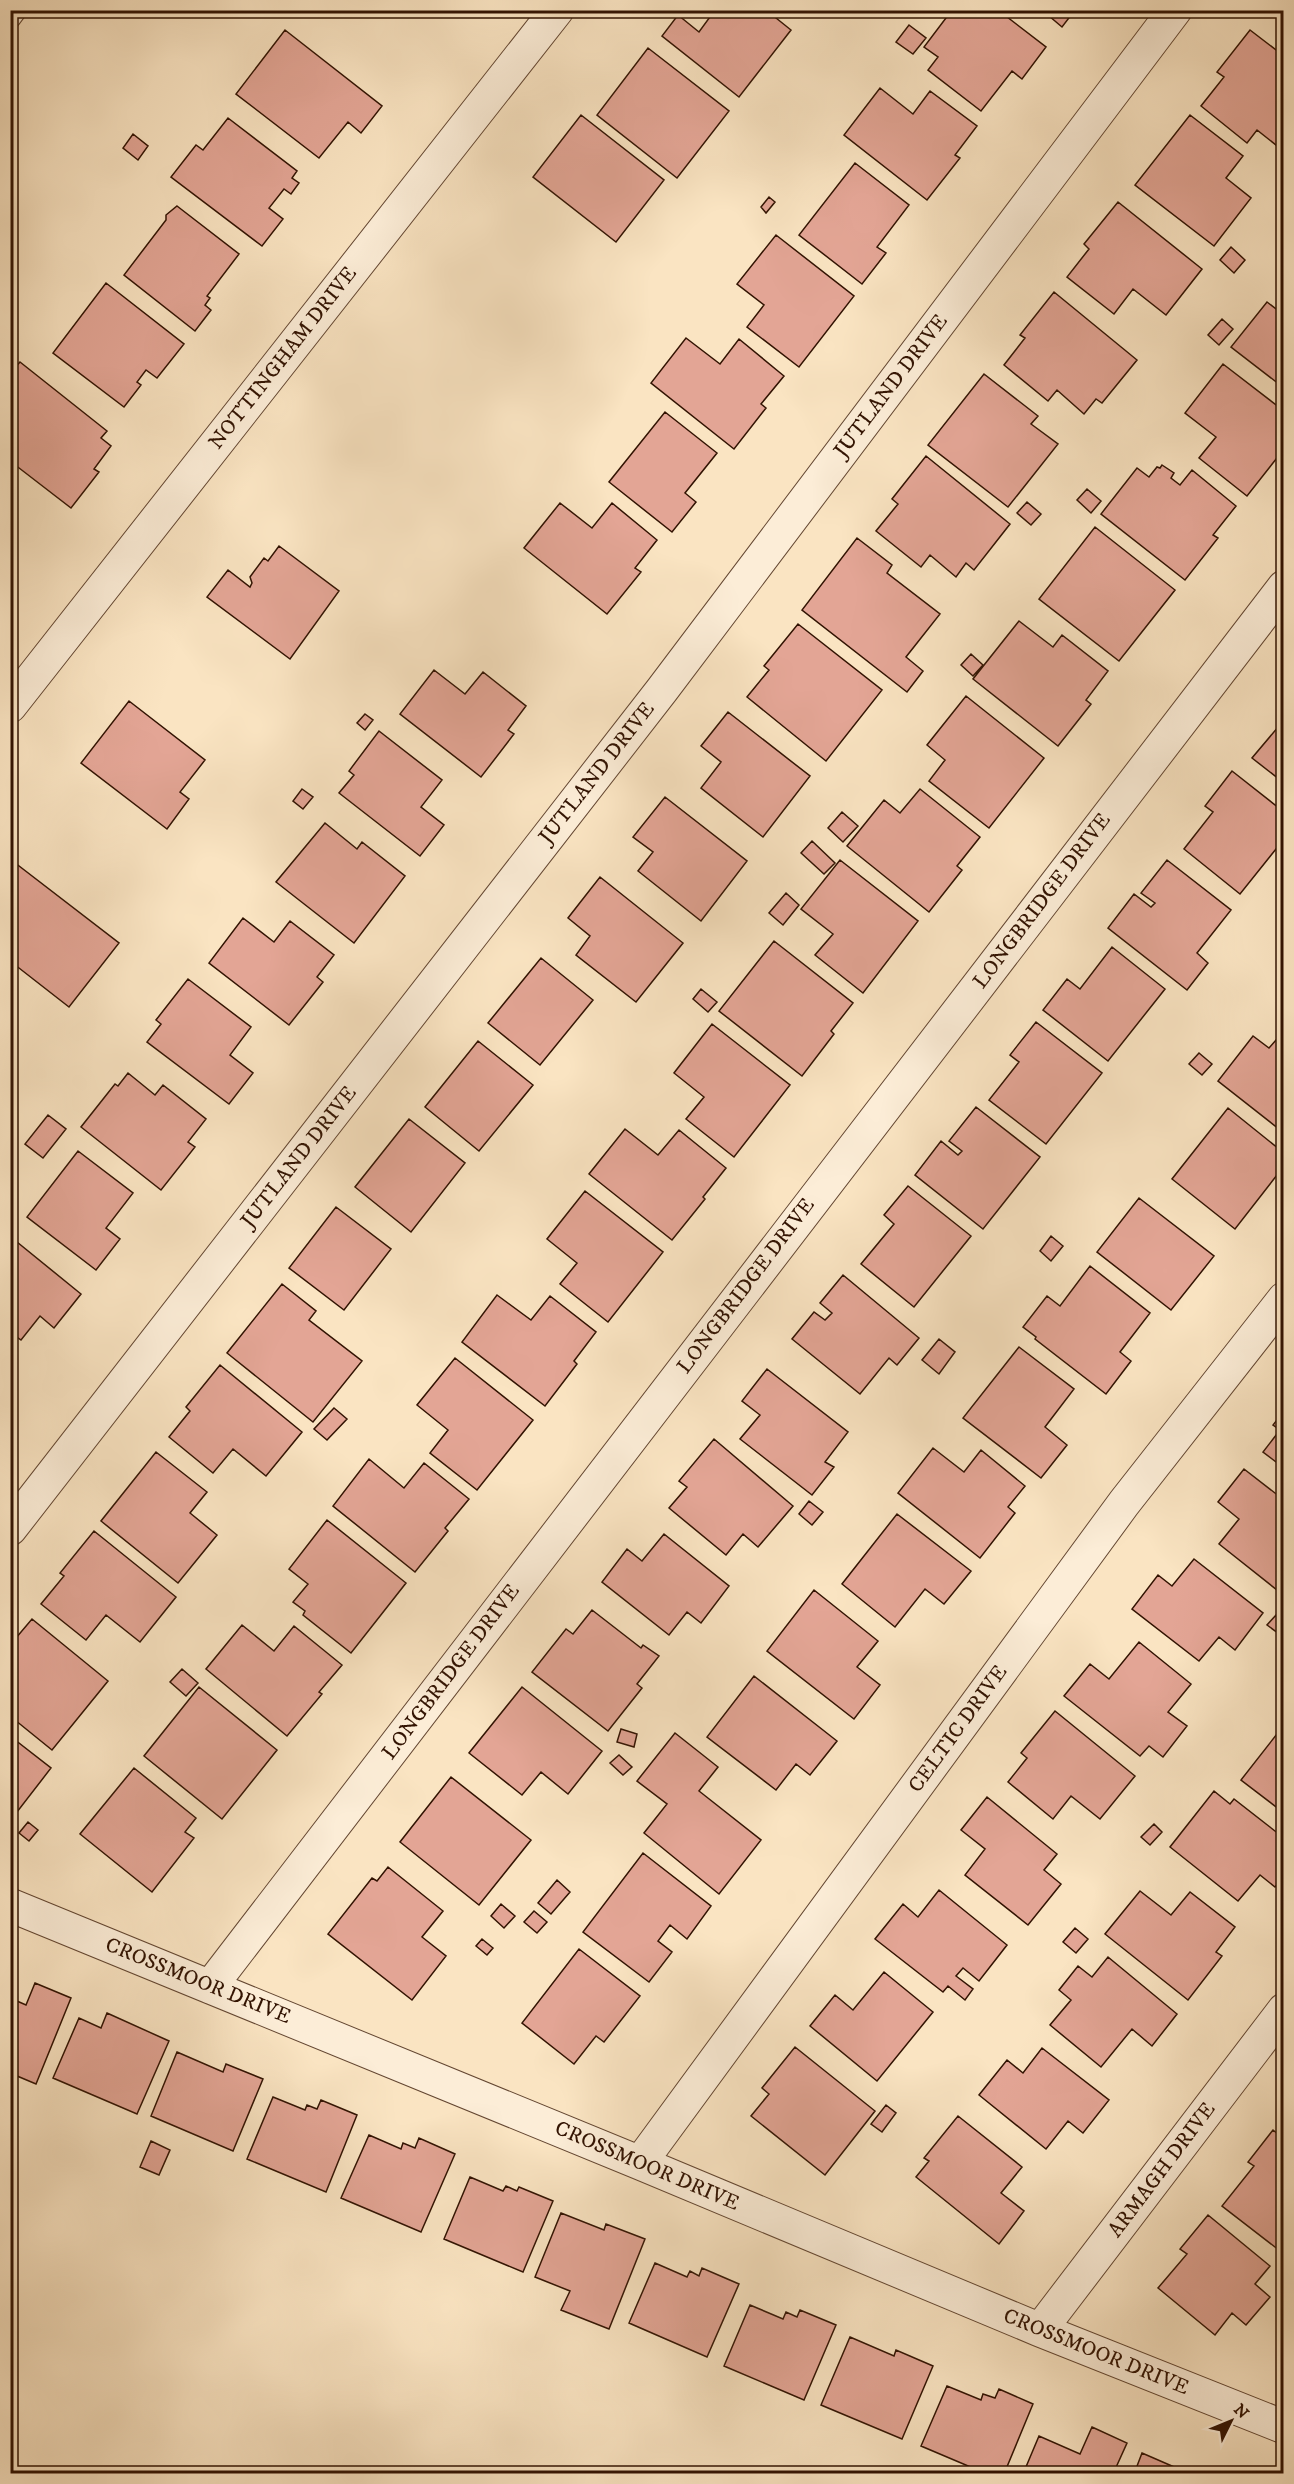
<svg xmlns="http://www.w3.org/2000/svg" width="1294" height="2484" font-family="'IM FELL DW Pica',serif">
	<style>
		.building { fill: #e3a595; stroke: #321302; stroke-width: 1.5 }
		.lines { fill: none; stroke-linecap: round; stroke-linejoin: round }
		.service-casing { stroke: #644732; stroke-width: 23 }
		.minor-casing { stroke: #644732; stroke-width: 35 }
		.service { stroke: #fcedd7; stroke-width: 21 }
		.minor { stroke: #fcedd7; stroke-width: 33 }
		.labels { text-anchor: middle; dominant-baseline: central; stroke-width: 6; stroke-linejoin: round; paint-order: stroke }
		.street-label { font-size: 21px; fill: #321302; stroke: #fcedd7 }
	</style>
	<rect width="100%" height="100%" fill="#fae4c2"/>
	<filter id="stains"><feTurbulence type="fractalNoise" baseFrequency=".00333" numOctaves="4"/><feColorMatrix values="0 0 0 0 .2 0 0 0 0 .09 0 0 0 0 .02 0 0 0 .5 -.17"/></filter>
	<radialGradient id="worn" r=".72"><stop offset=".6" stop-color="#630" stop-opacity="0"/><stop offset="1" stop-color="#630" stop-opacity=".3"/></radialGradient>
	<path class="building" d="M715,10H766L791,30L739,97L662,36L678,15L699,32Z
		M952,10H998L1046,47L1022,79L1012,71L981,111L928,70L938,57L924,47Z
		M1042,10H1075L1062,27Z
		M909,25L926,38L913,54L896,42Z
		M285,30L382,106L361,133L348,122L319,158L236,94Z
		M1250,30L1284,56V147L1281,149L1257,130L1247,143L1201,106L1224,77L1217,72Z
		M648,48L729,111L677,178L597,115Z
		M880,88L913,114L930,91L977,126L955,155L960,158L927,200L844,135Z
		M581,115L664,180L616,242L533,177Z
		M1190,115L1243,156L1226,178L1251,198L1214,246L1135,185Z
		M228,118L297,171L292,178L299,183L291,194L284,189L269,208L283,219L262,246L171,177L196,145L203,150Z
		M133,134L148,146L138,160L123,148Z
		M855,163L909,205L877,247L886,253L862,284L799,235Z
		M769,197L775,202L766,213L761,207Z
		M1118,202L1202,269L1166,315L1133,289L1114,314L1067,277L1089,249L1084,244Z
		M177,206L239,254L207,296L210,298L205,305L211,310L195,331L124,275L166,220V215Z
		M776,235L854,296L799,367L747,327L764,305L737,284Z
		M1231,247L1245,260L1234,273L1220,260Z
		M106,283L184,344L157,378L146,370L137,382L141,385L124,407L53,353Z
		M1054,292L1137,360L1102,403L1096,399L1084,414L1057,390L1048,401L1004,365L1025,338L1020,335Z
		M1267,302L1284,315V388L1231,347Z
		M1222,319L1233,329L1219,345L1208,335Z
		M686,338L720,364L739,339L784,376L761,404L766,408L734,449L651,383Z
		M20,362L107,431L101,438L111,446L94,469L99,472L71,508L10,461V373Z
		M1223,364L1284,411V449L1247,496L1199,458L1216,437L1185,413Z
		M984,374L1038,416L1031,424L1058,444L1008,507L928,445Z
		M665,412L717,453L685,493L696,502L672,532L609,482Z
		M926,456L1010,524L974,570L966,563L956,577L930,555L921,567L876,531L898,504L892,499Z
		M1162,465L1174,473L1171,478L1180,485L1192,470L1236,506L1213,535L1218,538L1185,580L1101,514L1137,468L1149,477L1157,467L1160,468Z
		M1087,489L1101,501L1091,513L1077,500Z
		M1027,502L1041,514L1031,525L1017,513Z
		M560,503L592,528L612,503L657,540L635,568L641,572L607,614L524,548Z
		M1095,527L1175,590L1119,661L1039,599Z
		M857,538L892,565L887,573L940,614L906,657L923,671L907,692L802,610Z
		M279,546L339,591L290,659L207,597L228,570L250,587L252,583L250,577L264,558L268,561Z
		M1019,621L1053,647L1062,635L1108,671L1086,700L1091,704L1058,746L973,679Z
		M798,624L882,690L826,761L747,697L769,670L764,666Z
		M971,654L983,665L973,676L961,665Z
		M434,670L465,694L483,672L526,706L508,730L514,734L481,777L400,714Z
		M966,696L1044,758L989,828L929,781L945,760L927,745Z
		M129,701L205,760L180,792L189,799L167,829L81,763Z
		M728,712L810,776L763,837L701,788L721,762L701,746Z
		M365,714L373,720L365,730L357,723Z
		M1284,720V783L1252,758Z
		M379,731L442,780L421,807L444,825L420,856L339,793L354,775L349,771Z
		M1232,771L1284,812V839L1240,894L1184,849L1213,812L1205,806Z
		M302,789L313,797L303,809L293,801Z
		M920,789L980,837L957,866L962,870L929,912L847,846L884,800L900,813Z
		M665,797L747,861L701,921L638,871L653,852L633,837Z
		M842,812L858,826L843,842L828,828Z
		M325,823L357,849L362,842L405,876L354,943L276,882Z
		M812,841L835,863L824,874L801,853Z
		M10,859L119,943L69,1007L10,961Z
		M840,860L918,921L863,993L815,955L833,934L801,909Z
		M1167,860L1231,910L1197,953L1208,963L1187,990L1108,928L1134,894L1151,907L1155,903L1141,893Z
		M600,877L683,943L636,1002L576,955L590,936L568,918Z
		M786,893L799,905L783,925L769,913Z
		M243,918L274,942L290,921L334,955L317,977L323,982L289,1025L209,963Z
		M774,941L853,1003L831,1031L834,1034L802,1076L719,1011Z
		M1112,947L1165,989L1108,1061L1043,1010L1067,979L1080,989Z
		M541,958L593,1000L540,1065L488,1023Z
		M188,979L251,1027L230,1055L253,1073L229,1104L147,1042L161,1024L156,1020Z
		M701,989L717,1002L708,1012L693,999Z
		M1036,1022L1102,1073L1046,1144L989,1100L1019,1062L1010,1055Z
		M712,1024L790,1085L734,1157L686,1119L704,1097L674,1073Z
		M1284,1031V1133L1218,1081L1253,1036L1269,1048Z
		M478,1041L533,1085L479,1151L425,1107Z
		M1199,1053L1212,1064L1202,1075L1189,1064Z
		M128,1073L155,1095L163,1085L206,1119L188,1142L195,1147L161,1190L81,1127L115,1084L118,1086Z
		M976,1107L1040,1157L983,1229L915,1175L941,1141L958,1155L962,1151L949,1141Z
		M1228,1108L1284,1153V1166L1235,1229L1172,1179Z
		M48,1115L66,1129L43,1158L25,1144Z
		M409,1119L465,1163L411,1232L355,1187Z
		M625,1129L658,1155L679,1130L726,1168L703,1197L705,1199L672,1240L589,1174Z
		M78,1151L133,1193L106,1228L120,1239L96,1270L27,1217Z
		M908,1186L971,1236L914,1307L861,1264L894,1224L884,1215Z
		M585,1191L663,1252L608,1322L560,1284L577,1263L547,1239Z
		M1139,1198L1214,1256L1171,1310L1097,1252Z
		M336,1207L391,1249L344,1310L289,1268Z
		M1051,1236L1063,1246L1051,1261L1040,1251Z
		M17,1242L81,1294L54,1328L40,1316L21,1340L10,1332V1249Z
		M1090,1266L1150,1313L1120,1352L1131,1361L1106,1394L1035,1339L1036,1337L1023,1327L1047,1296L1060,1306Z
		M843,1275L919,1338L897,1365L889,1358L860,1394L792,1339L814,1312L825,1320L832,1313L820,1303Z
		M282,1284L316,1311L309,1320L362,1361L313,1422L227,1353Z
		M497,1295L531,1320L550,1296L596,1332L574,1361L577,1364L545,1406L462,1342Z
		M939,1339L955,1352L939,1374L922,1360Z
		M1019,1347L1074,1389L1045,1427L1067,1445L1041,1478L963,1418Z
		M455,1358L533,1420L477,1490L430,1453L448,1430L417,1405Z
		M220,1365L302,1432L266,1476L233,1449L213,1473L169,1437L190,1411L186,1407Z
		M767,1369L848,1432L825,1462L834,1467L812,1495L740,1439L760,1415L742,1401Z
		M334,1408L347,1419L327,1440L314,1429Z
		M1284,1411V1468L1263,1452L1280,1430L1273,1425Z
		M714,1439L793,1506L758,1547L743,1534L726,1555L669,1508L687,1487L679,1481Z
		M933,1448L964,1472L981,1450L1025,1486L1008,1507L1015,1513L980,1558L898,1493Z
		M156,1452L207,1492L190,1513L217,1535L178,1583L101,1521Z
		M369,1459L404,1488L424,1463L469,1499L445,1528L448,1531L415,1572L333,1506Z
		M1244,1469L1284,1500L1282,1594L1219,1544L1239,1519L1218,1502Z
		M809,1501L823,1512L812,1525L799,1514Z
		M897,1514L971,1571L944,1604L925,1589L895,1627L842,1584Z
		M327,1520L406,1583L351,1653L303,1615L305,1611L293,1602L308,1584L289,1569Z
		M94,1531L176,1597L140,1642L106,1615L86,1640L41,1604L64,1576L60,1573Z
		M664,1534L729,1586L701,1623L687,1612L669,1635L602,1582L627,1549L642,1561Z
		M1194,1559L1263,1613L1235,1650L1219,1637L1199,1661L1132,1609L1158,1575L1172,1586Z
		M814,1590L878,1641L857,1667L880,1685L854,1719L767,1651Z
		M592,1610L641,1648L643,1645L659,1656L637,1684L642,1688L608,1731L532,1672L566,1629L573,1634Z
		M1276,1615L1284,1622L1282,1636L1267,1625Z
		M32,1619L108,1681L52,1750L10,1716V1645Z
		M242,1625L274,1651L294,1626L342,1665L319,1692L322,1694L287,1736L206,1669Z
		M1139,1642L1191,1684L1168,1712L1187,1726L1163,1757L1149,1746L1140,1756L1064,1696L1090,1664L1109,1679Z
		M182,1669L198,1683L186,1696L170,1682Z
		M754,1676L837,1741L810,1775L796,1764L776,1790L707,1737Z
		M199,1687L277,1750L222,1819L144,1756Z
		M522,1687L602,1751L568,1794L541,1772L522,1795L469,1753Z
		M1055,1711L1135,1776L1100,1819L1071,1796L1053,1819L1008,1782L1027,1758L1021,1753Z
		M1284,1725V1813L1241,1780Z
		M621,1729L637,1734L634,1747L617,1742Z
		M675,1733L718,1767L699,1791L761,1840L719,1894L644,1833L667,1804L637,1781Z
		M10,1736L51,1768L17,1812L10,1807Z
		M619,1755L632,1767L623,1775L610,1763Z
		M134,1768L196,1818L185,1832L194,1838L152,1892L80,1834Z
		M451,1777L531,1840L479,1905L400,1842Z
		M1214,1791L1230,1804L1234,1799L1284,1838V1877L1275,1887L1260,1875L1238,1901L1170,1847Z
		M987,1797L1057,1854L1044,1870L1061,1884L1028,1925L965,1875L985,1849L961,1830Z
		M28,1822L38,1830L29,1841L19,1833Z
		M1154,1824L1162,1832L1150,1845L1141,1837Z
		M643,1853L711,1906L687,1939L670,1925L658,1941L672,1952L649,1982L583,1932Z
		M388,1867L443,1911L422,1937L446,1956L412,2000L328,1934L372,1878L377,1881Z
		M557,1880L570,1892L551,1914L538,1903Z
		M939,1890L1007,1945L979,1981L963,1968L956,1976L973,1989L965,2000L948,1986L943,1992L875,1939L903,1904L918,1917Z
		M1140,1891L1171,1915L1190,1892L1235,1927L1216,1952L1222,1956L1188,2000L1105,1934Z
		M501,1904L515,1916L504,1928L491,1916Z
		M534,1911L547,1922L537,1933L524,1922Z
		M1075,1928L1088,1939L1076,1953L1063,1942Z
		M482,1939L493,1948L487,1955L476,1946Z
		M579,1949L640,1996L604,2042L596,2036L574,2064L522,2023Z
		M1108,1957L1177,2014L1152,2046L1132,2029L1101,2067L1050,2025L1071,2000L1059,1990L1078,1966L1092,1977Z
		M884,1972L933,2012L877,2081L810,2026L835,1995L853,2010Z
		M35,1983L71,1998L36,2084L10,2073L13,2065L10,2064V1998L26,2005Z
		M107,2013L169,2041L137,2114L53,2078L79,2018L101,2028Z
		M795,2047L875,2111L825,2175L751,2116L769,2094L762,2088Z
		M1042,2048L1109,2100L1083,2133L1068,2121L1046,2149L979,2095L1007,2060L1023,2073Z
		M177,2052L223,2072L226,2064L263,2079L233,2151L151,2116Z
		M273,2097L305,2110L307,2105L317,2109L321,2100L357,2115L326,2192L247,2159Z
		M886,2105L896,2113L882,2132L871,2124Z
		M958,2116L1022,2167L1001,2193L1024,2211L999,2244L916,2177L929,2161L924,2158Z
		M1273,2130L1284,2139V2254L1222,2206L1254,2166L1248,2162Z
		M369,2135L401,2149L403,2143L415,2148L419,2138L455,2154L421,2232L341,2198Z
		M151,2141L170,2150L159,2175L140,2167Z
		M470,2177L503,2191L506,2186L517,2191L519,2187L553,2201L523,2272L444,2239Z
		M561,2213L604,2230L606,2224L645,2239L609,2329L561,2310L570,2291L535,2277Z
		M1208,2215L1270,2266L1255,2284L1270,2297L1246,2325L1232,2313L1215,2335L1158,2288L1187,2254L1180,2249Z
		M655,2263L687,2277L690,2271L699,2276L702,2268L739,2284L707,2357L629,2323Z
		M750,2305L783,2319L786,2312L797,2317L800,2310L836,2325L804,2400L724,2366Z
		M850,2337L894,2356L896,2350L933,2366L902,2439L821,2405Z
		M947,2386L981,2400L983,2394L995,2398L999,2389L1033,2404L1004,2474H987L921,2446Z
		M1092,2427L1127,2443L1113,2474H1023L1039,2436L1080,2454Z
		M1142,2453L1188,2473L1191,2468L1205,2474H1134Z"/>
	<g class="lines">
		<defs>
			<path id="service" d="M10,18L16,10"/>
			<path id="minor" d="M10,706L557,10
				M10,1529L662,690L1175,10
				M10,1905L640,2163L1040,2330L1284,2427
				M210,1987L1284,587
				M640,2163L1124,1503L1284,1299
				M1040,2330L1284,2010"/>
		</defs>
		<use href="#service" class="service-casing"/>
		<use href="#minor" class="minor-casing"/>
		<use href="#service" class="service"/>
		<use href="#minor" class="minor"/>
	</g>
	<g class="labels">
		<g class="street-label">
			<text transform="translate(283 358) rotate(-52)">NOTTINGHAM DRIVE</text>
			<text transform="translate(891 386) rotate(-53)">JUTLAND DRIVE</text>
			<text transform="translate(597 773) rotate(-52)">JUTLAND DRIVE</text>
			<text transform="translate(1042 901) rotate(-53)">LONGBRIDGE DRIVE</text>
			<text transform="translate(299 1157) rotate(-52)">JUTLAND DRIVE</text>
			<text transform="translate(746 1286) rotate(-53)">LONGBRIDGE DRIVE</text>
			<text transform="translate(451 1672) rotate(-53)">LONGBRIDGE DRIVE</text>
			<text transform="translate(958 1729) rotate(-54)">CELTIC DRIVE</text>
			<text transform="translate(198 1981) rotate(22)">CROSSMOOR DRIVE</text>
			<text transform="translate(647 2166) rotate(23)">CROSSMOOR DRIVE</text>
			<text transform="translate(1162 2170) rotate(-53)">ARMAGH DRIVE</text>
			<text transform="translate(1096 2352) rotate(22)">CROSSMOOR DRIVE</text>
		</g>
	</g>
	<rect width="1294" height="2484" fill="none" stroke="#fae4c2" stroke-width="36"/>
	<rect x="12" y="12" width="1270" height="2460" fill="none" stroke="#321302" stroke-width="3"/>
	<rect x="18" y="18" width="1258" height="2448" fill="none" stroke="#321302" stroke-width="1.5"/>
	<g transform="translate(1231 2421) rotate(47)" stroke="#fcedd7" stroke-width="4.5" paint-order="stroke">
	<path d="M0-4.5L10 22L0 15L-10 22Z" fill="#321302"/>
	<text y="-9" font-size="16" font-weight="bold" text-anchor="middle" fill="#321302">N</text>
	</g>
	<rect width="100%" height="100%" filter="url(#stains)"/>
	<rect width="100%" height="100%" fill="url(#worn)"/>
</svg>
